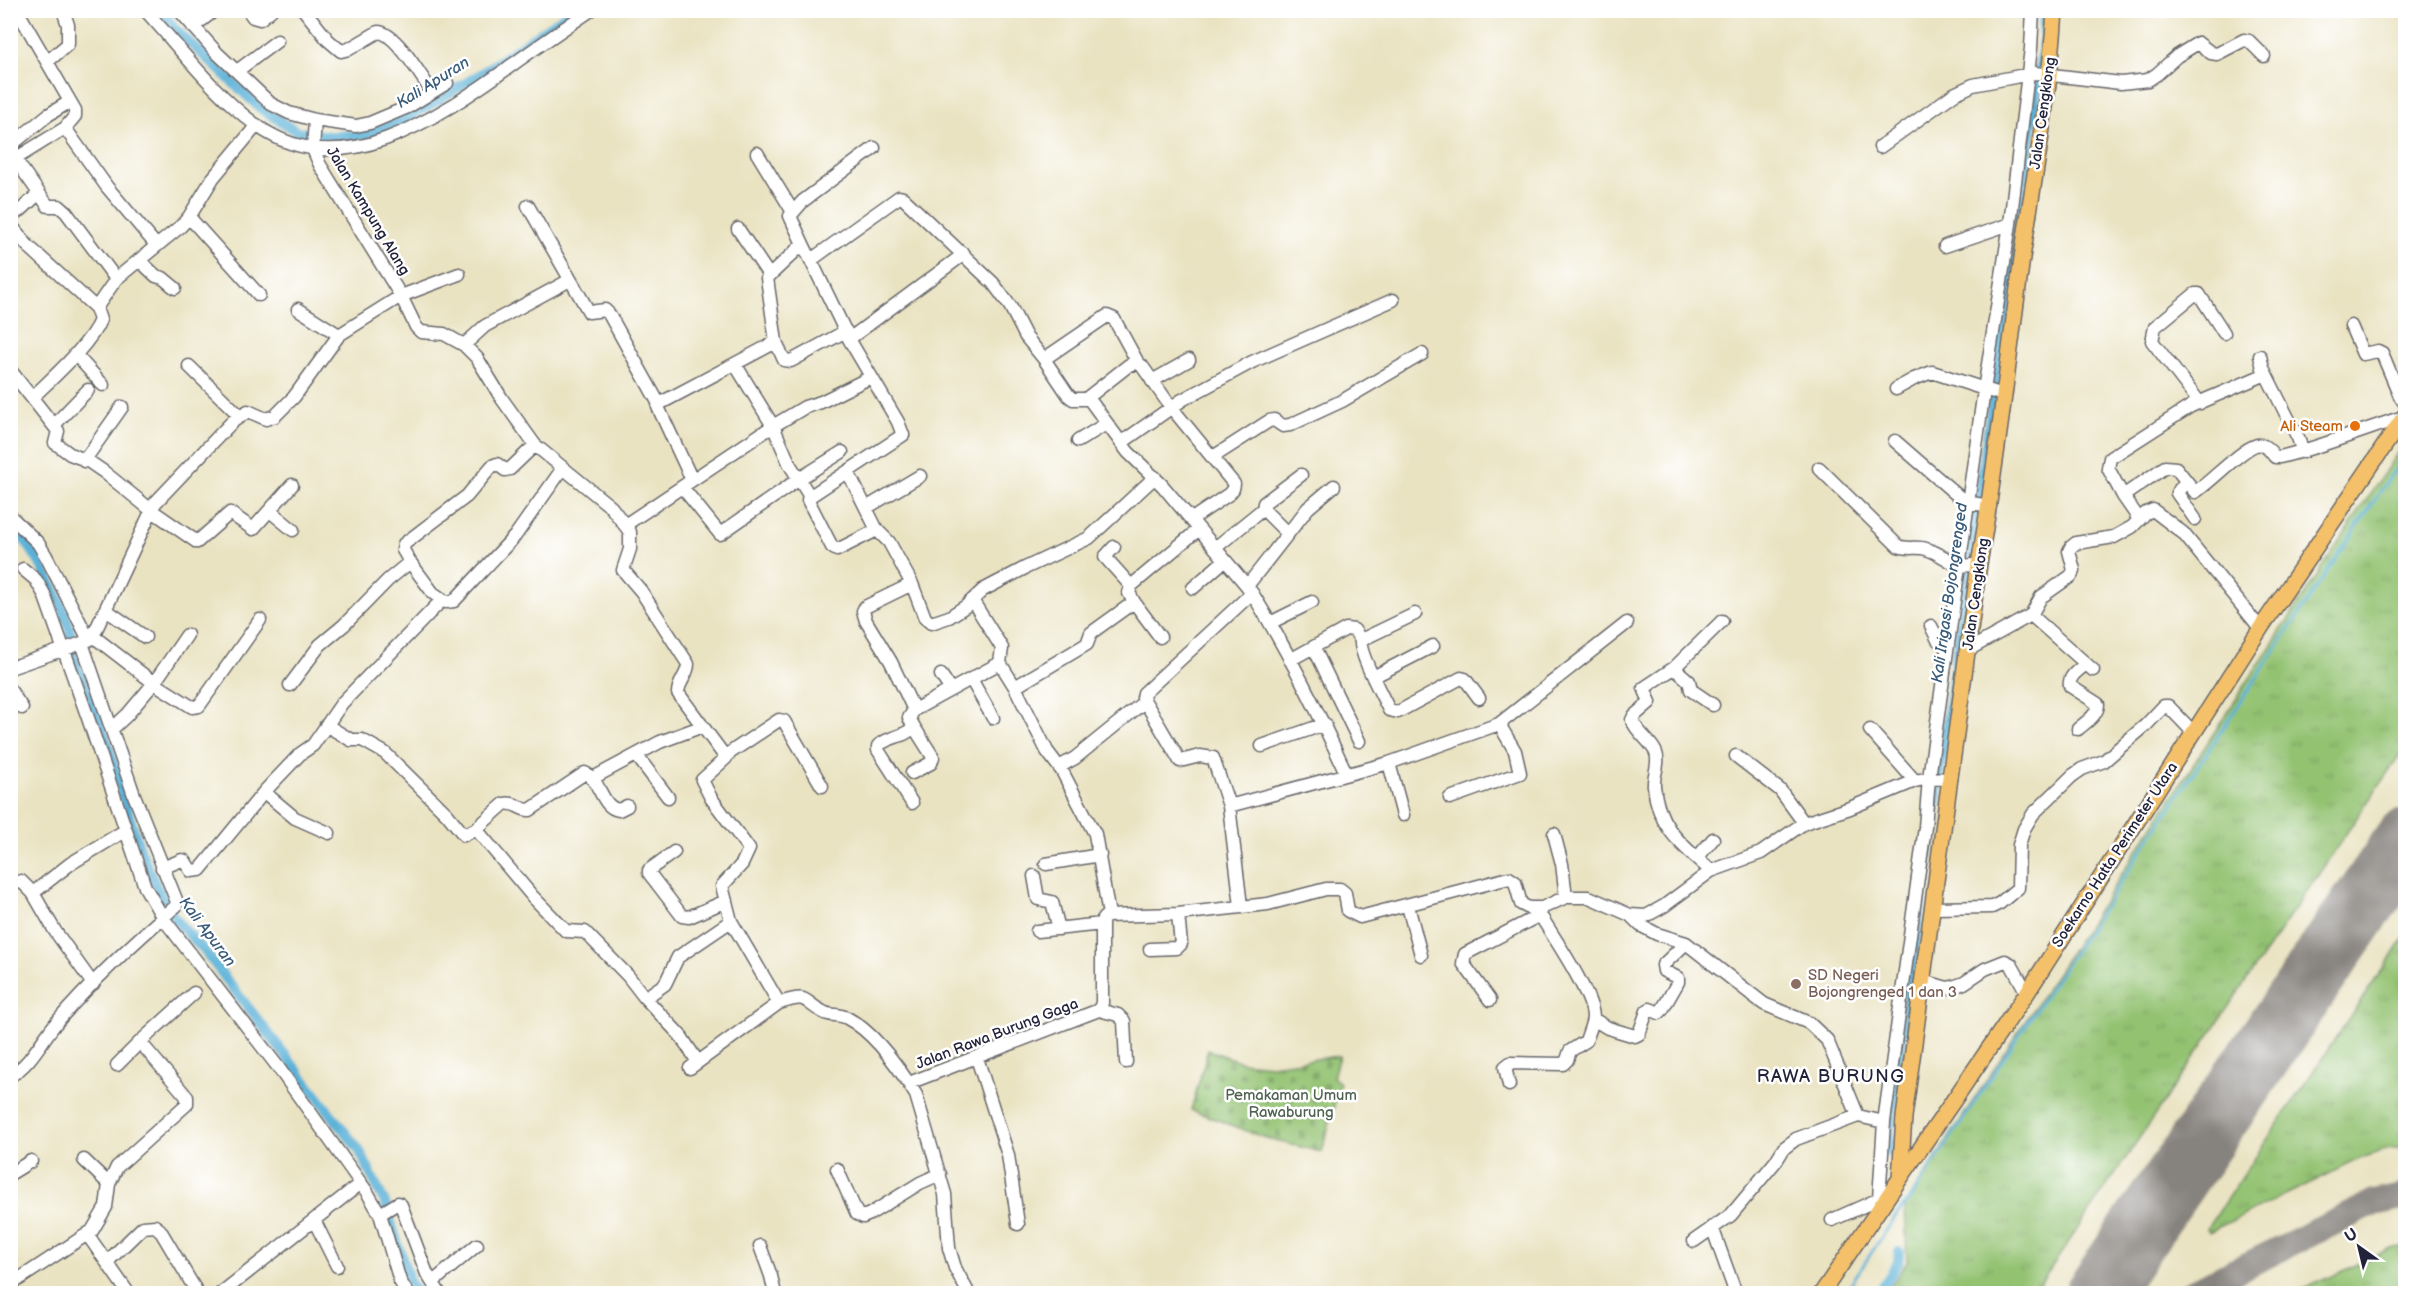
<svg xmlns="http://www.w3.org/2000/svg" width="2416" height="1304" font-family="'Balsamiq Sans',sans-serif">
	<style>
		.grass { fill: url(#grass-tufts); stroke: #5a7256; stroke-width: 1.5 }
		.cemetery { fill: url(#cemetery-stones); stroke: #5a7256; stroke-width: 1.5 }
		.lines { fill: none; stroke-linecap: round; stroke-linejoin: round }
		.stream { stroke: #5ab1d7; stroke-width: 3 }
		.canal { stroke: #5ab1d7; stroke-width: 10 }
		.taxiway { stroke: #86827e; stroke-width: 26 }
		.runway { stroke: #86827e; stroke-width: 64 }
		.minor-casing { stroke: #68666a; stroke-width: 15 }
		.major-casing { stroke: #68666a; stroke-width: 18 }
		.minor { stroke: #fff; stroke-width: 12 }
		.major { stroke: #f4c16a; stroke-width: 15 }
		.food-dot { fill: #e8710a; stroke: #fff; stroke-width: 2 }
		.education-dot { fill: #8d6e63; stroke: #fff; stroke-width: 2 }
		.labels { text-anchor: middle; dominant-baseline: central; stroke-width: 5; stroke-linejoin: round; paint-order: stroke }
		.street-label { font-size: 15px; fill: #22223b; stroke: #fff }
		.food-label { font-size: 15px; fill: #c56008; stroke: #fff; text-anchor: end }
		.education-label { font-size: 15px; fill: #785e54; stroke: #fff; text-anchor: start }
		.park-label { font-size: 15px; fill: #4f6251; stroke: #fff }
		.water-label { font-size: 16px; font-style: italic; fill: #385b79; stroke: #fff }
		.quarter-label { font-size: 18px; letter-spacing: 1.5px; fill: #22223b; stroke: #fff }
	</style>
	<defs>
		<pattern id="grass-tufts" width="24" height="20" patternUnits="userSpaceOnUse" patternTransform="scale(1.5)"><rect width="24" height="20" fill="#93c271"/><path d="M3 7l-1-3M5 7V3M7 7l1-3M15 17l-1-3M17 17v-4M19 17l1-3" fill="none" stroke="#7ea663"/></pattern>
		<pattern id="cemetery-stones" width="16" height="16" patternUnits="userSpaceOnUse" patternTransform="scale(1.5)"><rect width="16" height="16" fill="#93c271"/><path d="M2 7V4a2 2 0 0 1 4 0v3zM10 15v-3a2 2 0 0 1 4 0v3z" fill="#7ea663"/></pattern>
	</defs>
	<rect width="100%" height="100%" fill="#fff"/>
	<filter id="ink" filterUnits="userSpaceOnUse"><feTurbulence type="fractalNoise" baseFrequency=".0167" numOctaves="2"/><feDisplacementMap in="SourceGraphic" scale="12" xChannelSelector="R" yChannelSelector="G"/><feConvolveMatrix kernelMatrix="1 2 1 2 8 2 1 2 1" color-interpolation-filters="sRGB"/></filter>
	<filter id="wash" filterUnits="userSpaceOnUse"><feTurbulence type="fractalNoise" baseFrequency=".008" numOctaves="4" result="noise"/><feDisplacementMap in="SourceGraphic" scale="24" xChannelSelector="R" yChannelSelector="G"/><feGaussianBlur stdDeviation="1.35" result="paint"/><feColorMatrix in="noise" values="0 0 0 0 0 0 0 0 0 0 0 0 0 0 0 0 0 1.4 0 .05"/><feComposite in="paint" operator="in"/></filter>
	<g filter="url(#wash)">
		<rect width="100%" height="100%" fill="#eae3c2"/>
		<path class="grass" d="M2405,441V747L2034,1293H1886L1907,1262L1905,1205Z
			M2405,936V1148L2391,1149L2366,1156L2209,1232L2207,1228Z
			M2405,1246V1293H2294L2391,1249Z"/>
		<path class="cemetery" d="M1208,1050L1242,1062L1271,1065L1339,1056L1333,1077L1340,1083L1322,1152L1268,1139L1191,1110Z"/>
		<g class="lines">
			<path class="stream" d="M1844,1294L1896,1216L1912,1196L2406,453"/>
			<path class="canal" d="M162,10L173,27L260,108L298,132L329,136L364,135L406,119L479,75L573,10
				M10,526C31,539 65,607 70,632C71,641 70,650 74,659C85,690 100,720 110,752C127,808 141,869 174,917C182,928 193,938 202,948L359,1150L385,1203L410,1283L418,1294
				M1888,1152L1890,1123L2044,37L2043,10
				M1878,1294L1898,1263L1899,1252"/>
			<path class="taxiway" d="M2188,1294L2374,1203L2406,1196"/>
			<path class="runway" d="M2097,1294L2406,841"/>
		</g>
	</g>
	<g filter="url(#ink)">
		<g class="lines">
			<defs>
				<path id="minor" d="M17,10L75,110V116L65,128L107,187L156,245
					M145,10C181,49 213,93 256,125C342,188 441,115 512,65C538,46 565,28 591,10
					M179,10L217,53L251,85L271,104L289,113L315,120L356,126L370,123L408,107L447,83
					M248,10L253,17L260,19L271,10
					M304,10L328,40L341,51L349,49L378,32C396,32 422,78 432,92
					M193,27L215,10
					M47,62L68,44V25L63,10
					M237,71L277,41
					M315,120L313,149L320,165L401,296L459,274
					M10,146L48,115L69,102
					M1880,147L1954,94L1973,85L2035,73L2121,83L2148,80L2157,74L2177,56L2198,43L2211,53L2217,54L2244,40L2249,41L2264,56
					M10,152L48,206H59L66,212L116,279
					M757,153L793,212
					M15,159L65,128
					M528,206L589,312L605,310L609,314L659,404L776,342L767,278L803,244L849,339L898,422L903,435L812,495H809L790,465L773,426L735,364
					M10,215L21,210L38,194
					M189,217L259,295
					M10,224L27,245L96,308
					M738,229L769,275
					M803,244L790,216L803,201L874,148
					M1945,246L2010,224
					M139,260L156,276L163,278L175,288
					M811,260L899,197L903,198L993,283L1010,306L1026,337L1044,359L1069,396L1073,399H1089L1128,452L1162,485L1247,586L1252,593L1144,693L1143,698L1180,761L1200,756L1213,758L1229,806L1241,906
					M298,309L339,335
					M2351,326L2363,354L2378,351L2382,353L2400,396L2406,405
					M849,339L964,254
					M776,342L784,360L791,361L846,331
					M464,345L485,326L570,280
					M75,354L103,385
					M2260,356L2263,368L2298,438L2303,452
					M1044,359L1107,316L1114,319L1138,363
					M189,366L239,415
					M10,370L58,431L55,443L70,454L88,461L104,472L151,510L197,542L230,513L253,529L292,485
					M2266,374L2191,406L2110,458L2108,468L2123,496L2165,467L2176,468L2195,492C2208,485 2249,441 2261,445C2266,446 2272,453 2275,457H2280C2322,447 2362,430 2404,417
					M1152,381L1189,360
					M1896,389L1914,379L1932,372L2003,395
					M32,398C52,378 90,345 100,320L96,308L116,279L181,226L189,217L213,178L257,125
					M1087,398L1129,365L1138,363L1142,366L1171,407L1234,484L1233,489L1229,494L1192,519
					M2200,403L2152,341L2155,327L2195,294H2199L2224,333
					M659,404L658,407L692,480
					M54,425L88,390
					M1078,441L1106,424
					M1895,441L1965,502L1990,506
					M1121,443L1182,400L1252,362L1393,300
					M1213,457L1269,421L1274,420L1283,426L1290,425L1342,401L1422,354
					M84,461L122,407
					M1819,468L1898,546C1908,550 1917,546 1926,549C1950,556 1950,570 1979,564
					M848,472L877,530L889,542L912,584L925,618L931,623L949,617L966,606L983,590L1025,568L1089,538L1155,477
					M2186,481L2177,493L2195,519
					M682,487L720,534L799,479L842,452
					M809,495L808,500L832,547L837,550L877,530
					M2123,496L2139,519
					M866,508L920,476
					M1263,509L1264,503L1301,475
					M270,511L293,530
					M10,516L38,543L46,556L89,640
					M625,525L773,426L805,407L821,402L871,377
					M1114,547L1105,557L1131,586
					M1215,548L1263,509L1288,534
					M410,562L433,593L446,602L454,601L515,536L563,468
					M23,569L36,580L44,594L88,718L145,887L163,918L278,1067L367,1192L380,1214L400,1281L408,1294
					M912,584L865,607L863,611L866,621L891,662L914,710
					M1247,586L1308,508L1334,486
					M1193,588L1225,560
					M1252,593C1288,651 1318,711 1346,773
					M1134,602L1160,637
					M106,610L145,637
					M2031,615L2093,670
					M1270,623L1312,602
					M1931,626L1938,640L1948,646
					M93,636L154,683L187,635
					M1361,640C1358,652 1383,697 1389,710L1398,712L1461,678L1465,679L1479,698
					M1314,648L1359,741
					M1968,650L2031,615L2041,597L2071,576L2074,570L2069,551L2071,547L2076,543L2114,537L2132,527L2146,513L2153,510L2183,533L2260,628
					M1290,660L1346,629L1354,630L1361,640L1415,614
					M1000,663L1015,687L1047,751L1062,771L1095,834L1109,915
					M10,668L82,643L93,636L155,503L232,422L248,411L266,419L275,416L294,397L339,335L401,296L416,327L421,332L444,334L464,345L477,358L502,399L535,445L611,507L630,532V549L623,570L641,591L688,664C688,675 678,682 678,693L726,758L702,780L711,798L749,849L742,864L722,886L731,921L779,1003C812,993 800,1001 825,1013C832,1016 840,1014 847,1018C874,1032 900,1069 916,1095L945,1194L949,1248L955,1268L969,1294
					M1674,668L1689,681L1691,690L1713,705
					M941,675L951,690
					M1373,677L1433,646
					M971,679L993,718
					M290,685L320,645L344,625L388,580L410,562L403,550L404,544L467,496L492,466L497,464L505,470L510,469L535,445
					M1015,687L1087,644L1091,633L1134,602L1129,593L1131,586L1199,529
					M10,690L22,708
					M326,725L351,740H362L385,753L447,814L464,835L476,829L504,804C516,801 520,811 530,810L585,773C601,780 601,808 619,810L627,806
					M112,729L127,715L154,683L192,707L199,706L260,620
					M2078,729C2086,722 2098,715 2098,704L2070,686C2068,676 2079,670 2086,664
					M1870,730L1915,781
					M1262,746L1325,724
					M637,756L668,797
					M725,756L779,720L784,721L822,786
					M1736,756L1780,790L1804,823
					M1389,763L1403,815
					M1059,767L1075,758L1144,702
					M912,773L931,763L933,757L914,727
					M593,778L660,742L703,726
					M264,792L295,818L329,833
					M1450,798L1520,773L1515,751L1499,724
					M912,803L878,750V746C888,736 904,738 914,727L909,718L914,710L1000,663L1002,648L972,600
					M1229,806L1389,763L1499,724L1627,623
					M476,829L533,897L566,931L585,932L628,976L645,998L665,984L678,957L731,921
					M1554,834L1562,864L1566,897
					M674,852L649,870V873L682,916L689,917L726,901
					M1697,858L1713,839
					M1046,864L1100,855
					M162,868L182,860L185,861L191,871L200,870L264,792L300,754L313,745L342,703L442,600
					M1711,871C1681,844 1658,828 1654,786C1653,775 1660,764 1656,753C1651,741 1637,733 1632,720L1634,716L1650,702L1644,688L1674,668L1722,621
					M1034,876L1038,899L1052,902L1059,929
					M10,885L21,881L33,893L55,931L93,984
					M33,893L70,864L126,830
					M1408,906L1421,955
					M1933,908L1992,907L2000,903L2018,888L2019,845L2024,829L2033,814L2072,776L2082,769L2104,761L2146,725L2164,706H2168L2193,732
					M1630,915L1640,925L1657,934L1686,943L1764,1004L1809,1023L1827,1040L1858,1116
					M1037,931L1102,924
					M1150,949L1177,948L1181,944L1178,914
					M1923,981L1947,988L1953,987L1964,983L1985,969L2005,961L2011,964L2027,993
					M645,998L680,1035L698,1062
					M1490,1000L1463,963L1465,954L1540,915
					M1099,1010L1118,1015L1124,1021L1126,1062
					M1593,1019L1608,1028L1635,1036L1639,1034L1647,1011L1650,1009L1659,1013L1662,1010L1678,982V978L1664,971L1663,965L1686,943
					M977,1058L1008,1155L1018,1224
					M117,1065L140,1042
					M690,1068L779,1003
					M10,1076C31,1064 41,1041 56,1023C92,981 134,942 176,906L177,902L134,795L82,643
					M909,1083L1099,1010L1102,1003V924L1103,919L1106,916L1178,914L1268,904L1326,889H1340L1345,893L1348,911L1360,917L1509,878L1515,882L1521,904L1529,908H1542L1566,897H1589L1630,915L1646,916L1664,906L1711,871L1761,853L1804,823L1850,808L1915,781L1929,778L1950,779
					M1509,1085L1505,1067L1510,1063L1563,1064L1567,1060L1570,1051L1586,1041C1588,1034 1592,1026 1593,1018C1594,996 1553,936 1540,915L1542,908
					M84,1160L109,1184
					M837,1169L857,1214L863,1217L870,1214L920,1183L940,1174
					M10,1174L31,1161
					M1879,1199L1884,1122L1925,827L1929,778L1984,390L2010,224L2031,48L2033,10
					M380,1214L398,1203L401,1205L427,1274L440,1294
					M314,1220L337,1266
					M1832,1220L1879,1199L1883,1202
					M1712,1227L1736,1294
					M87,1234L129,1294
					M1694,1241L1731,1215L1776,1161L1784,1148L1796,1139L1858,1116L1884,1122
					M760,1246L771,1276L775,1294
					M107,1262L143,1227L155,1226L160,1230L198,1294
					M433,1282L477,1245
					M10,1285L92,1231L106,1207L109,1184L117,1167L187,1104V1097L140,1042L194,993
					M220,1294L361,1183"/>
				<path id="major" d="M1900,1178L1904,1117L1979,564C1997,463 2008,360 2022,258C2034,176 2050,94 2055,10
					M1821,1294L2027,993L2262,626L2406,414"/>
			</defs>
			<use href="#minor" class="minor-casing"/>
			<use href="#major" class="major-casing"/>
			<use href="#minor" class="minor"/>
			<use href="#major" class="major"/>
		</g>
	</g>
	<circle class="food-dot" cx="2355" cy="426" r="6"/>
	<circle class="education-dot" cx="1796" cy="984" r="6"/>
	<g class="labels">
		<g class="street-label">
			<text transform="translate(2043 113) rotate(-82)">Jalan Cengklong</text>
			<text transform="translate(368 211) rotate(59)">Jalan Kampung Alang</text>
			<text transform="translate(1976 594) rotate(-82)">Jalan Cengklong</text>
			<text transform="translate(2115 855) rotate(-57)">Soekarno Hatta Perimeter Utara</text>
			<text transform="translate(997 1034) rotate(-21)">Jalan Rawa Burung Gaga</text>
		</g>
		<g class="food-label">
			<text x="2343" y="426">Ali Steam</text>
		</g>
		<g class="education-label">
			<text x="1808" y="975">SD Negeri<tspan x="1808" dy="17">Bojongrenged 1 dan 3</tspan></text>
		</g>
		<g class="park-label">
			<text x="1291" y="1095">Pemakaman Umum<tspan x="1291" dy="17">Rawaburung</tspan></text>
		</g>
		<g class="water-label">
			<text transform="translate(433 83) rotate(-32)">Kali Apuran</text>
			<text transform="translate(1950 593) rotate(-82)">Kali Irigasi Bojongrenged</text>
			<text transform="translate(207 932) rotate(53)">Kali Apuran</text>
		</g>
		<g class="quarter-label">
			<text x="1831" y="1076">RAWA BURUNG</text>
		</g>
	</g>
	<rect width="2416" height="1304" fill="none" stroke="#fff" stroke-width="36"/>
	<g transform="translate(2359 1247) rotate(326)" stroke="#ffffff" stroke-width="4.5" paint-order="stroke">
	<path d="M0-4.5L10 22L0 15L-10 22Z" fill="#22223b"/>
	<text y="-9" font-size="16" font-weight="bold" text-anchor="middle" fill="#22223b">U</text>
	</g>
</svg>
